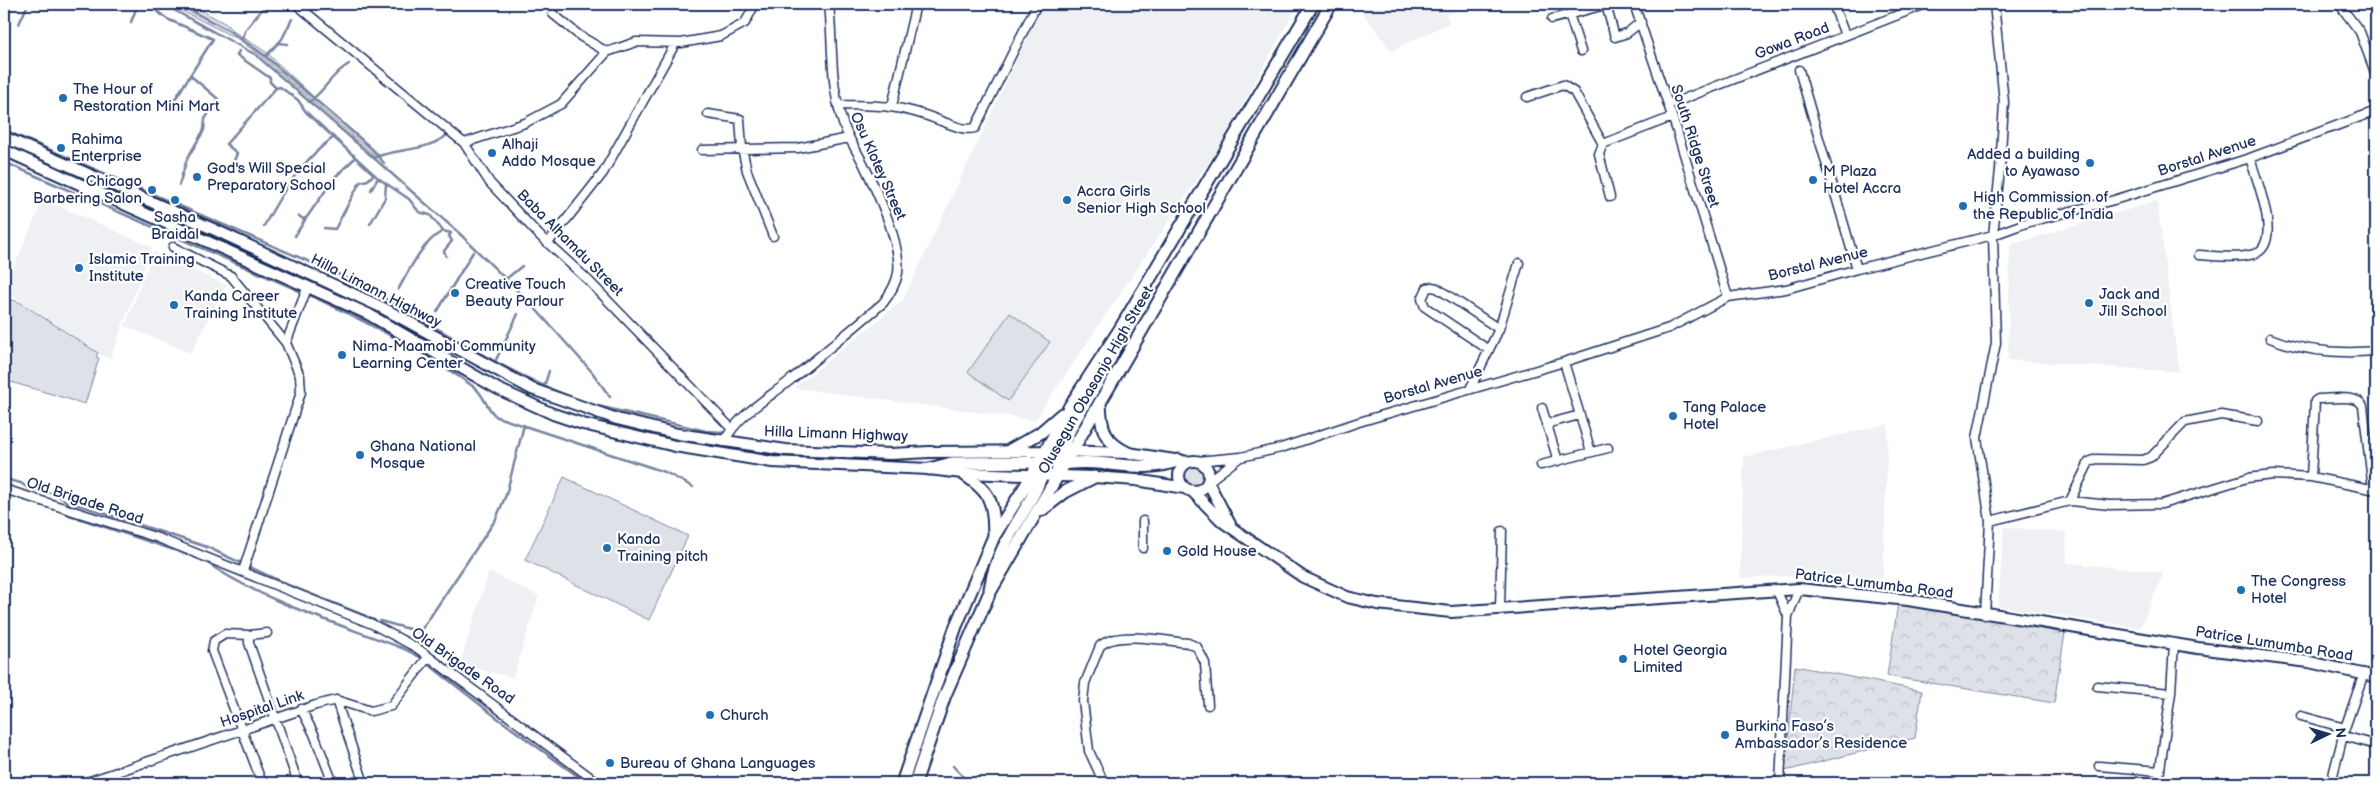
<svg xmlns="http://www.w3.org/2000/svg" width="2380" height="787" font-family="'Balsamiq Sans',sans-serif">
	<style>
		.built { fill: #eff0f4 }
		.grass { fill: #dee1e7; stroke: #7c88a2 }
		.forest { fill: url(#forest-crowns); stroke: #7c88a2 }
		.wetland { fill: url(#wetland-marsh); stroke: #7c88a2 }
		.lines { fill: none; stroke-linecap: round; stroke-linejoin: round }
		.stream { stroke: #77839f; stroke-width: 2.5 }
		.street-casing { stroke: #1b2f5e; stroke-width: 11 }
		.secondary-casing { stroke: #1b2f5e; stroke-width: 14 }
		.primary-casing { stroke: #1b2f5e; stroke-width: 15 }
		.street { stroke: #fff; stroke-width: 8 }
		.secondary { stroke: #fff; stroke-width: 10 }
		.primary { stroke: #fff; stroke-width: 11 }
		.poi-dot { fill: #1f6fb2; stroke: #fff; stroke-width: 2 }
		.labels { text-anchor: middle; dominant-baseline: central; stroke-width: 4.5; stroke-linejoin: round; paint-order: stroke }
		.street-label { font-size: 15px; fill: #1b2f5e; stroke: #fff }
		.poi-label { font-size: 15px; fill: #1b2f5e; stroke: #fff; text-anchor: start }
	</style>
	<defs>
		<pattern id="forest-crowns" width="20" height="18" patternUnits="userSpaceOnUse" patternTransform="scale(1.25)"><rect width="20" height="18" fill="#dee1e7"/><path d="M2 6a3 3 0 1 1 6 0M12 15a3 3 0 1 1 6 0" fill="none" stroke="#bec1c9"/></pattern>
		<pattern id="wetland-marsh" width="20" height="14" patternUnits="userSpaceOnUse" patternTransform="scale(1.25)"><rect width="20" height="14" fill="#dee1e7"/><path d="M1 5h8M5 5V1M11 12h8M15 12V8" fill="none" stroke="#bec1c9"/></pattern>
	</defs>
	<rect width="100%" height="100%" fill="#fff"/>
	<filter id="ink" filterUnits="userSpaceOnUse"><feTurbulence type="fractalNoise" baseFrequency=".02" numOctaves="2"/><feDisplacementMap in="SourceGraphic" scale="10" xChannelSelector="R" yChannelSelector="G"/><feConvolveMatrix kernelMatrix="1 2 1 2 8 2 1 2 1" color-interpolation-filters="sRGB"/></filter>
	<g filter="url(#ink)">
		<path class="built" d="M1043,4H1298L1221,144L1035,420L794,388L903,300Z
			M1356,4H1471L1446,15L1449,23L1391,51Z
			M2157,201L2179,372L2008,360L2010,245Z
			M42,202L50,206L52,203L152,247L110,359L101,355L4,290Z
			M153,252L226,285L191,353L125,326Z
			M1888,424L1883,579L1811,575L1740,578L1744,457Z
			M2004,527L2066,532L2067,563L2164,572L2140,628L1998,606Z
			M489,572L539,596L513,678L460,664Z"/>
		<path class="grass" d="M4,300H13L21,303L98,353L96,357L99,358L85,404L4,380Z
			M1010,313L1050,342L1008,401L968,372Z
			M1182 475a12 12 0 1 1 24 0a12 12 0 1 1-24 0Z
			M564,477L688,536L649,620L525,560Z"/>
		<path class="forest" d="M1898,603L2065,633L2054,703L1887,676Z
			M1795,666L1922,691L1915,738L1785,771Z"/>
		<path class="wetland" d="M168,4H190L226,24L233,31L266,52L320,103L379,154L374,155L261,56L238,39Z"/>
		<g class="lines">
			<path class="stream" d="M148,4L167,19L213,39L172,104
				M163,4L256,55L367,152L460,234L532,305L592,372L610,397
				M178,4L228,30L264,55L371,148L384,163
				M195,13L201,4
				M131,22L138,4
				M19,24L28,4
				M242,39L246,29L264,7L263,5
				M278,43L288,44
				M239,51L237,55L270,78V82L276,88L280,87L298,100L306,112L378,178L409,199L419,212L430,215L443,231L451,233L449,236L452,241L444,251L446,256
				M266,56L282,39L292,19
				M309,102C325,91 332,73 349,64
				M4,130L347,278C423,316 492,367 571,397
				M373,158C397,148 428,152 448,134
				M4,162L318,299C371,324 426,352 474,387C484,394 486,409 497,417L665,472L693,487
				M290,165L298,171
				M231,169L237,153L226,144L276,88
				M179,185L187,159L204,130L205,119L218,99L191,76
				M371,190L378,178
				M299,216L303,219L307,217L335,177L355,158L354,155
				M370,224L385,198L386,184
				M264,226C282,192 302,160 334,137
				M324,228L335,229L360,182L368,180L374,174
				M295,236L306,218
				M506,279L522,266
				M398,290C410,269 421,243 443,231
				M437,312L473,252
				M495,362L518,314
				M544,387L549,371
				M585,403L706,431L723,432
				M4,479L21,483L29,489L56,494L71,505H79L207,547L288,585L366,616
				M69,515L195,557
				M203,560C263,602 334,622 402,648L420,657
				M380,621L420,632L496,519L506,495L524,425
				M428,664L496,717L587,783
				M953,766L969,783"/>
			<defs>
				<path id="street" d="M296,4L464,143L490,183L540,236L588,280L731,428
					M1634,4L1676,128L1728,297
					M1833,4L1845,35
					M2339,4L2360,32L2376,75
					M1606,5L1615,37L1627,33L1641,22
					M553,14L580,36L607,52
					M1569,14L1581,51
					M1552,19L1609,4
					M1799,70L1857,269
					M1527,97L1563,85L1574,92L1603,144L1599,154L1610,197
					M838,105C879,105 902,105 941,121C953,125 963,131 975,128L1037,4
					M1668,105L1926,4
					M892,106L916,4
					M708,114L740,119L742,148L747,171L773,236
					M464,143L525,123L561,104L607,52L636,42L681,43L721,36L745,23L755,4
					M1603,144L1672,117
					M702,150L798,148L849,138
					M548,243L603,173L675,44
					M173,247L231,276L286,343L300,376L301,392L243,571
					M2199,255C2217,256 2237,259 2254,254C2284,244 2256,179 2250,158
					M2270,338C2304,352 2340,354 2376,351
					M286,343L308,286
					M1489,350L1425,307L1422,299L1427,288L1432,287L1437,288L1499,329
					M1564,362L1591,452
					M1470,389L1499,329L1519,263
					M1542,408L1558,461
					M1546,424L1580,415
					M724,442C738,415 764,401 788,382C820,356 851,330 883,303C890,294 896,285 898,273C902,244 877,192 864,165C856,149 845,134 841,117C830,81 833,41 829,4
					M1197,461L1241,457L1281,448L1359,422L1564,362L1669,328L1728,297L1786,289L1857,269L1993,235L2026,223L2114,200L2250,158L2376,111
					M1541,465L1608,448
					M2311,477L2315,401L2318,399C2331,399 2357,394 2363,406L2373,489
					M1209,481L1239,458
					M4,489L158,538L372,624L417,648L598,783
					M2070,501L2089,462L2096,459L2143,460L2151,457L2185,422L2221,415L2258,421
					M1990,521L2070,501L2110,505L2162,504L2247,478L2273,475L2311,477L2376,490
					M1143,548V521
					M1776,589L1788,616
					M1500,608L1502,531
					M1985,615L1990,521L1977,438L1996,343L1993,235L2000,170L2004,102L1994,4
					M267,633L249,635V643L298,783
					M249,635L225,634L214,641L212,651L262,783
					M2097,686L2171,693
					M336,700L364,783
					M301,709L314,734L333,783
					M2301,716L2345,728
					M2344,736L2376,745
					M2099,766L2160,771
					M84,783L316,705L336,700L371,711L391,706L428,657
					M1104,783L1089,751L1083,701L1085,683L1100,646C1117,630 1166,641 1188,643L1197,647L1205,663L1208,705
					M1780,783L1788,616L1799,589
					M2158,783L2171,693L2174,643
					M2331,783L2345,728L2364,673"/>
				<path id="secondary" d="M4,137L213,229L381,307L532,389L617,419L678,434L786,450L891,454L929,452L1060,451L1128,453L1188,462
					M4,150L368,314L498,389L553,414L583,424L675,446L772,462L929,469L962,473L1094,477L1136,480L1185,488
					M1179 476a15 15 0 1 1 30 0a15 15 0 1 1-30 0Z
					M1208,482L1230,524
					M1192,491L1223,522L1303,577L1347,597L1377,604L1451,612L1799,589L1908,600L2198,648L2309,662L2376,677"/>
				<path id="primary" d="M1100,403C1101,429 1104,442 1128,453
					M1010,450L1040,433L1062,414
					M1060,465C1099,456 1141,476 1179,460
					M929,469L952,463L1045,462
					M962,473C992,493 993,501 994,535
					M1057,473C1059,428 1102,387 1116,344
					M1042,510L1065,492L1094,477
					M990,589C993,570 1000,552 1010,535C1021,514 1046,481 1044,458
					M902,783L956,626L994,536L1033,474L1070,406L1120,329L1313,4
					M915,783L945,695L989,594L1331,4"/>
			</defs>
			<use href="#street" class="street-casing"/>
			<use href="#secondary" class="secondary-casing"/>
			<use href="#primary" class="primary-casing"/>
			<use href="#street" class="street"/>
			<use href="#secondary" class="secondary"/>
			<use href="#primary" class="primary"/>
		</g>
	</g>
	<g class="poi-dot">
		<circle cx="63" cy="98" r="5"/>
		<circle cx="61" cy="148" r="5"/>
		<circle cx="492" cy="153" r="5"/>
		<circle cx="2090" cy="163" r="5"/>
		<circle cx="197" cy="177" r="5"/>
		<circle cx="1813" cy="180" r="5"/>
		<circle cx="152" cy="190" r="5"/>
		<circle cx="175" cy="200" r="5"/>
		<circle cx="1067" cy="200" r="5"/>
		<circle cx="1963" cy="206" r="5"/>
		<circle cx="79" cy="268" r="5"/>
		<circle cx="455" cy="293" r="5"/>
		<circle cx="2089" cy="303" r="5"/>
		<circle cx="174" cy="305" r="5"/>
		<circle cx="342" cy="355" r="5"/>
		<circle cx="1673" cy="416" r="5"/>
		<circle cx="360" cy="455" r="5"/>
		<circle cx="607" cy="548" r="5"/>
		<circle cx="1167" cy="551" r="5"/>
		<circle cx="2241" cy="590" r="5"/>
		<circle cx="1623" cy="659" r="5"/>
		<circle cx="710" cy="715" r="5"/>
		<circle cx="1725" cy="735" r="5"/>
		<circle cx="610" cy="763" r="5"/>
	</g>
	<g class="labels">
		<g class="street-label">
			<text transform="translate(1792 41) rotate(-21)">Gowa Road</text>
			<text transform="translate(1695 146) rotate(72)">South Ridge Street</text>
			<text transform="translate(2207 156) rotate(-18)">Borstal Avenue</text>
			<text transform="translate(878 166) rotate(66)">Osu Klotey Street</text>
			<text transform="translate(570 243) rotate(45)">Baba Alhamdu Street</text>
			<text transform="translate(1818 264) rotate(-14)">Borstal Avenue</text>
			<text transform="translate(376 291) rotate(27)">Hilla Limann Highway</text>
			<text transform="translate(1096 380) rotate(-60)">Olusegun Obasanjo High Street</text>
			<text transform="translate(1433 385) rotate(-16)">Borstal Avenue</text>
			<text transform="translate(836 434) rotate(2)">Hilla Limann Highway</text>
			<text transform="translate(85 501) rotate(18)">Old Brigade Road</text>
			<text transform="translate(1874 584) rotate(7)">Patrice Lumumba Road</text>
			<text transform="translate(2274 644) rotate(9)">Patrice Lumumba Road</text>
			<text transform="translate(463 666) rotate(35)">Old Brigade Road</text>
			<text transform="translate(262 709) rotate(-19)">Hospital Link</text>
		</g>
		<g class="poi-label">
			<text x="73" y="89">The Hour of<tspan x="73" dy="17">Restoration Mini Mart</tspan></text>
			<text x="71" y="139">Rahima<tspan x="71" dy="17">Enterprise</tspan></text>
			<text x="502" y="144">Alhaji<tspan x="502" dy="17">Addo Mosque</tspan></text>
			<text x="2080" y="154" text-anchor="end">Added a building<tspan x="2080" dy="17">to Ayawaso</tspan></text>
			<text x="207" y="168">God's Will Special<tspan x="207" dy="17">Preparatory School</tspan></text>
			<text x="1823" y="171">M Plaza<tspan x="1823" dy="17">Hotel Accra</tspan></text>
			<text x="142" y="181" text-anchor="end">Chicago<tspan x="142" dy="17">Barbering Salon</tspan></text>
			<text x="1077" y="191">Accra Girls<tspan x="1077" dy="17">Senior High School</tspan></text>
			<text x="1973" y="197">High Commission of<tspan x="1973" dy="17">the Republic of India</tspan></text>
			<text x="175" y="217" text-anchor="middle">Sasha<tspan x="175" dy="17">Braidal</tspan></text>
			<text x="89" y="259">Islamic Training<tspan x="89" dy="17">Institute</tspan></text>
			<text x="465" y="284">Creative Touch<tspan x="465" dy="17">Beauty Parlour</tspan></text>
			<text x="2099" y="294">Jack and<tspan x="2099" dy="17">Jill School</tspan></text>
			<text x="184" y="296">Kanda Career<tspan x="184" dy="17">Training Institute</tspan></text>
			<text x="352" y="346">Nima-Maamobi Community<tspan x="352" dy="17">Learning Center</tspan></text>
			<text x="1683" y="407">Tang Palace<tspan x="1683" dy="17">Hotel</tspan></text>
			<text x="370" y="446">Ghana National<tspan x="370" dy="17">Mosque</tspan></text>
			<text x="617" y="539">Kanda<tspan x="617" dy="17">Training pitch</tspan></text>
			<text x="1177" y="551">Gold House</text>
			<text x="2251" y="581">The Congress<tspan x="2251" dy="17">Hotel</tspan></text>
			<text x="1633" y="650">Hotel Georgia<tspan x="1633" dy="17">Limited</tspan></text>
			<text x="720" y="715">Church</text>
			<text x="1735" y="726">Burkina Faso’s<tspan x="1735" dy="17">Ambassador’s Residence</tspan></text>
			<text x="620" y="763">Bureau of Ghana Languages</text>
		</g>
	</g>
	<rect width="2380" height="787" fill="none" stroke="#fff" stroke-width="20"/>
	<rect x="10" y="10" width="2360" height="767" fill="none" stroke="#1b2f5e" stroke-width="2" filter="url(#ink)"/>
	<g transform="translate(2328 734) rotate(85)" stroke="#ffffff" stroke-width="4" paint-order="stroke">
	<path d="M0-4L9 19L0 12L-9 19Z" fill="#1b2f5e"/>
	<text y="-8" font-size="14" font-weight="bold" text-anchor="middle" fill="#1b2f5e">N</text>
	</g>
</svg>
